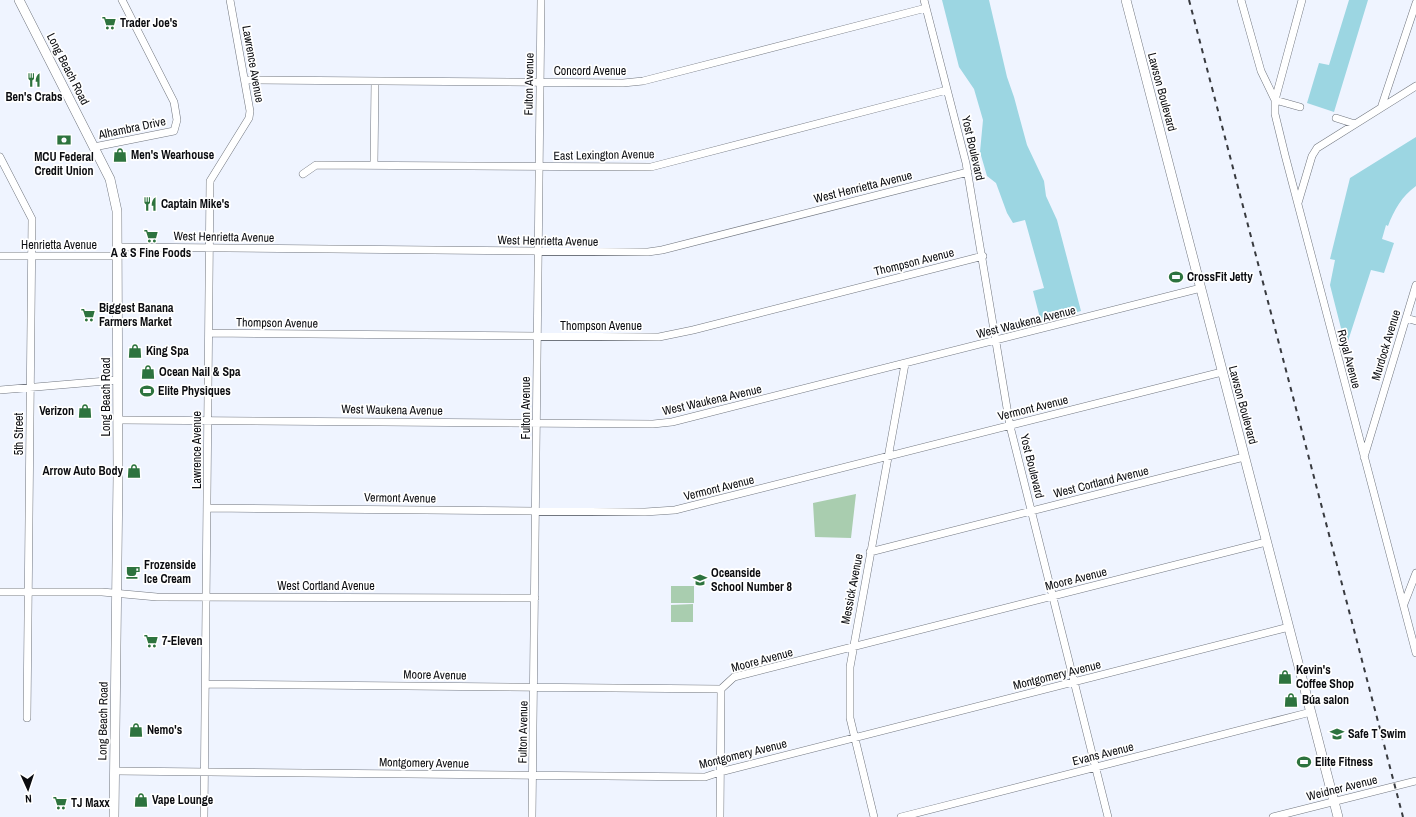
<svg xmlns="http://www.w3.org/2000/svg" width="1416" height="817" font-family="'Archivo Narrow',sans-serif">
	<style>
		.green { fill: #a9cdaf }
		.water { fill: #9cd6e2 }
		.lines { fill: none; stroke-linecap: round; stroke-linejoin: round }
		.minor-casing { stroke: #71767f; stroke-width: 8 }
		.major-casing { stroke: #71767f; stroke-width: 10 }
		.minor { stroke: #fff; stroke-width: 7 }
		.major { stroke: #fff; stroke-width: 9 }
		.rail { stroke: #383a3f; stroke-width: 2; stroke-dasharray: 5 5; stroke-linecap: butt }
		.labels { text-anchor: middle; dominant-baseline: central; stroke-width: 3.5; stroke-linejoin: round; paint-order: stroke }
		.poi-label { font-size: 12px; font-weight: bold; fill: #0b0c10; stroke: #fff; text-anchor: start }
		.street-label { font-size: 12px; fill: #0b0c10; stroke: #fff }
	</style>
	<rect width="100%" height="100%" fill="#eff4ff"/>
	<path class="green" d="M856,494L851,538L815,537L813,503Z
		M671,586H694V603H671Z
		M693,604V622H671V605Z"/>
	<path class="water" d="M942,0H989L1007,77L1014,97L1027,145L1044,181L1046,196L1057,220L1081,311L1041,322L1033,291L1044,288L1025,220L1013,223L1007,213L996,183L987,176L980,152L983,120L974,89L959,67Z
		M1349,0H1368L1334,112L1307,103L1319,63L1329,65Z
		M1416,137V186C1402,196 1394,210 1388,226L1386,225L1382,239L1394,243L1384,273L1371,270L1348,341L1344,340L1330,285L1335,260L1330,259L1350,178Z"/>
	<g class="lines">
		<defs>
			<path id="minor" d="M924,0L966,163L1010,426L1108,817
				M1241,0L1261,71L1275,100V114L1285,155L1416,653
				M245,80L623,83L643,81L926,8
				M1300,107L1275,100L1302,0
				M1381,108L1416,3
				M1336,118L1355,124
				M94,147L174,131L177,120L174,102L122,0
				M0,157L32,219L27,718
				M374,165L375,81
				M303,174L316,165L651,167L947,90
				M1298,203L1312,156L1317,148L1416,86
				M118,247L648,252L662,250L968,172
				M0,256H118
				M1406,318L1416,321
				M209,333L659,337L693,330L983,256
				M0,390L118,380
				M118,420L653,424L672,422L1201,288
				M1364,457L1416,285
				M207,508L645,512L675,510L1222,372
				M870,552L1244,457
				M0,592H102L157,597L535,598
				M1404,604L1416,573
				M206,684L721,689L734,677L1266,542
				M115,771L705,777L720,772L1289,627
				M204,817L210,181L249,118L250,111L230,0
				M532,817L541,0
				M720,817L721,689
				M874,817L850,718V667L905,364
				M901,817L1311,712
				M1273,817L1416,781"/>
			<path id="major" d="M19,0L110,179L117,211L118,474L114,817
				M1126,0L1338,817"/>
		</defs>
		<use href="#minor" class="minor-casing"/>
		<use href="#major" class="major-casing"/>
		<use href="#minor" class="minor"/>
		<use href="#major" class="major"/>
		<path class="rail" d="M1189,0L1403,817"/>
	</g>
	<defs>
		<symbol id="supermarket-bare" viewBox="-9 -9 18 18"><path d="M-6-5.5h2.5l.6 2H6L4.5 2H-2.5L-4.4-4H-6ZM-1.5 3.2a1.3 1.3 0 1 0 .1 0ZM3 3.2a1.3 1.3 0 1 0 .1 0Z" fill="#2d733e" stroke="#fff" stroke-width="2.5" paint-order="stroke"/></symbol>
		<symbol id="restaurant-bare" viewBox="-9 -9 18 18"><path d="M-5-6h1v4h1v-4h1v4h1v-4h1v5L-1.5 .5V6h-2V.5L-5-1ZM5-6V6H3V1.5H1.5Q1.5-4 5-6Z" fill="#2d733e" stroke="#fff" stroke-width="2.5" paint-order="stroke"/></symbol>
		<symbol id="bank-bare" viewBox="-9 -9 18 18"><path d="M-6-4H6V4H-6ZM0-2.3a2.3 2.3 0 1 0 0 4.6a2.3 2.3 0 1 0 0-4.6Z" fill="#2d733e" stroke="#fff" stroke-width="2.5" paint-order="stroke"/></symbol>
		<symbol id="shop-bare" viewBox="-9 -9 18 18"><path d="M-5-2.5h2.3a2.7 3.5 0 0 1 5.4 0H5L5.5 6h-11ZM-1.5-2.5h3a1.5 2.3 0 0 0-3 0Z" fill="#2d733e" stroke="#fff" stroke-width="2.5" paint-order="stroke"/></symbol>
		<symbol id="stadium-bare" viewBox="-9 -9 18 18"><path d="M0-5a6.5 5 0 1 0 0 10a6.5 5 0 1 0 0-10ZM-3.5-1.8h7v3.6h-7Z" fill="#2d733e" stroke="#fff" stroke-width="2.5" paint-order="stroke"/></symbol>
		<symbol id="cafe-bare" viewBox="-9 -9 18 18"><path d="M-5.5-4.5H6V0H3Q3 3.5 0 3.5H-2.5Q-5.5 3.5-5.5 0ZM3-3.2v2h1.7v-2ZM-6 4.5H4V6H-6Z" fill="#2d733e" stroke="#fff" stroke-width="2.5" paint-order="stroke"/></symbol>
		<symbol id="school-bare" viewBox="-9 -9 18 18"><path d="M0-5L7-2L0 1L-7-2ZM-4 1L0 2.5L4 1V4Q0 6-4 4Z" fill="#2d733e" stroke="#fff" stroke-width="2.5" paint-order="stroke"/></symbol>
	</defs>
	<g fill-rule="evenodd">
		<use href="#supermarket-bare" x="99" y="13" width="20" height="20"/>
		<use href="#restaurant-bare" x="24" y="70" width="20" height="20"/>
		<use href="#bank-bare" x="54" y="130" width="20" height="20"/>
		<use href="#shop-bare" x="110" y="145" width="20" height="20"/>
		<use href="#restaurant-bare" x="140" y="194" width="20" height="20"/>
		<use href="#supermarket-bare" x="141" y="226" width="20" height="20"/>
		<use href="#stadium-bare" x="1166" y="267" width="20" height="20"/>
		<use href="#supermarket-bare" x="78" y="305" width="20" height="20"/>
		<use href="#shop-bare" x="125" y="341" width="20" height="20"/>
		<use href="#shop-bare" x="138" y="362" width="20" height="20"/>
		<use href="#stadium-bare" x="137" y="381" width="20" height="20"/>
		<use href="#shop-bare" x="75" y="401" width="20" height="20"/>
		<use href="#shop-bare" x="124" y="461" width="20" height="20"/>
		<use href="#cafe-bare" x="123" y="562" width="20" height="20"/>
		<use href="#school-bare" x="690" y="570" width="20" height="20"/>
		<use href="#supermarket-bare" x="141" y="631" width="20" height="20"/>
		<use href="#shop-bare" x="1275" y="667" width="20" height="20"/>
		<use href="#shop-bare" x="1281" y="690" width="20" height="20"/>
		<use href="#shop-bare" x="126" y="720" width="20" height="20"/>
		<use href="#school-bare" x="1327" y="724" width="20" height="20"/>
		<use href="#stadium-bare" x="1294" y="752" width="20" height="20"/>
		<use href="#shop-bare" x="131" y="790" width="20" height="20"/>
		<use href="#supermarket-bare" x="50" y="793" width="20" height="20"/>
	</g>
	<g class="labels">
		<g class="poi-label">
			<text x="120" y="23">Trader Joe's</text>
			<text x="34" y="97" text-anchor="middle">Ben's Crabs</text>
			<text x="131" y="155">Men's Wearhouse</text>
			<text x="64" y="157" text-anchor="middle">MCU Federal<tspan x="64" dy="14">Credit Union</tspan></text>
			<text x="161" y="204">Captain Mike's</text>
			<text x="151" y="253" text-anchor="middle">A &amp; S Fine Foods</text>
			<text x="1187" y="277">CrossFit Jetty</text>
			<text x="99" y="308">Biggest Banana<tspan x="99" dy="14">Farmers Market</tspan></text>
			<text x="146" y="351">King Spa</text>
			<text x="159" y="372">Ocean Nail &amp; Spa</text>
			<text x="158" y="391">Elite Physiques</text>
			<text x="74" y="411" text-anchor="end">Verizon</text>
			<text x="123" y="471" text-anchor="end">Arrow Auto Body</text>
			<text x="144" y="565">Frozenside<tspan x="144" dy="14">Ice Cream</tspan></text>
			<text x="711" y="573">Oceanside<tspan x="711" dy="14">School Number 8</tspan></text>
			<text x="162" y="641">7-Eleven</text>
			<text x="1296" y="670">Kevin's<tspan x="1296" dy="14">Coffee Shop</tspan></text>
			<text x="1302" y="700">Búa salon</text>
			<text x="147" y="730">Nemo's</text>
			<text x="1348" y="734">Safe T Swim</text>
			<text x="1315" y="762">Elite Fitness</text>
			<text x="152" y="800">Vape Lounge</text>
			<text x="71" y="803">TJ Maxx</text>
		</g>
		<g class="street-label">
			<text transform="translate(253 64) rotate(80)">Lawrence Avenue</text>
			<text transform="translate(68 69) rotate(63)">Long Beach Road</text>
			<text x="590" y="71">Concord Avenue</text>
			<text transform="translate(529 84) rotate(-89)">Fulton Avenue</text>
			<text transform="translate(1162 92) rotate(75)">Lawson Boulevard</text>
			<text transform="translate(132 128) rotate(-12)">Alhambra Drive</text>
			<text transform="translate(973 148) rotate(77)">Yost Boulevard</text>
			<text transform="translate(604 155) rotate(-1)">East Lexington Avenue</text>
			<text transform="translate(863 187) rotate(-14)">West Henrietta Avenue</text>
			<text transform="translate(224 237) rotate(1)">West Henrietta Avenue</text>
			<text transform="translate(548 241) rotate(1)">West Henrietta Avenue</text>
			<text x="59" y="245">Henrietta Avenue</text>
			<text transform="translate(914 262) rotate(-14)">Thompson Avenue</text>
			<text transform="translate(1026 322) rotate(-14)">West Waukena Avenue</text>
			<text transform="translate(277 323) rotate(1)">Thompson Avenue</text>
			<text x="601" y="326">Thompson Avenue</text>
			<text transform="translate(1386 345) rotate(-73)">Murdock Avenue</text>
			<text transform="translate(1349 359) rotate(75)">Royal Avenue</text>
			<text transform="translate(106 397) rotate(-90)">Long Beach Road</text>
			<text transform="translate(712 400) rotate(-13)">West Waukena Avenue</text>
			<text transform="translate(1243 405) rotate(75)">Lawson Boulevard</text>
			<text transform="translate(526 408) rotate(-90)">Fulton Avenue</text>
			<text transform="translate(1033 408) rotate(-14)">Vermont Avenue</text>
			<text transform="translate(392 410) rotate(1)">West Waukena Avenue</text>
			<text transform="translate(19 434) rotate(-90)">5th Street</text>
			<text transform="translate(197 450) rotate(-90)">Lawrence Avenue</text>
			<text transform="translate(1032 466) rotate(76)">Yost Boulevard</text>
			<text transform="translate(1101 482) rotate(-14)">West Cortland Avenue</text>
			<text transform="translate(719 488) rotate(-14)">Vermont Avenue</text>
			<text transform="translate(400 498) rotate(1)">Vermont Avenue</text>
			<text transform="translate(1076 579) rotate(-14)">Moore Avenue</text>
			<text x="326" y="586">West Cortland Avenue</text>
			<text transform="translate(852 589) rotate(-79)">Messick Avenue</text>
			<text transform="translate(762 660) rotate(-15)">Moore Avenue</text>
			<text transform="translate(435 675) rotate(1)">Moore Avenue</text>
			<text transform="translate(1057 675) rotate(-14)">Montgomery Avenue</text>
			<text transform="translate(103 721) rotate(-89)">Long Beach Road</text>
			<text transform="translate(523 732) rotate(-89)">Fulton Avenue</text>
			<text transform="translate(743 754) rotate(-14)">Montgomery Avenue</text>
			<text transform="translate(1103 754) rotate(-14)">Evans Avenue</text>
			<text transform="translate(424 763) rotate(1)">Montgomery Avenue</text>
			<text transform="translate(1342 788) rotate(-14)">Weidner Avenue</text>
		</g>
	</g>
	<g transform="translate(28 789) rotate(177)" stroke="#ffffff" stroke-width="3" paint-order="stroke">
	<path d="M0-3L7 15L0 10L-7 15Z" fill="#0b0c10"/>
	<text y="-6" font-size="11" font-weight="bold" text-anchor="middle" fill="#0b0c10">N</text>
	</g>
</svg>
